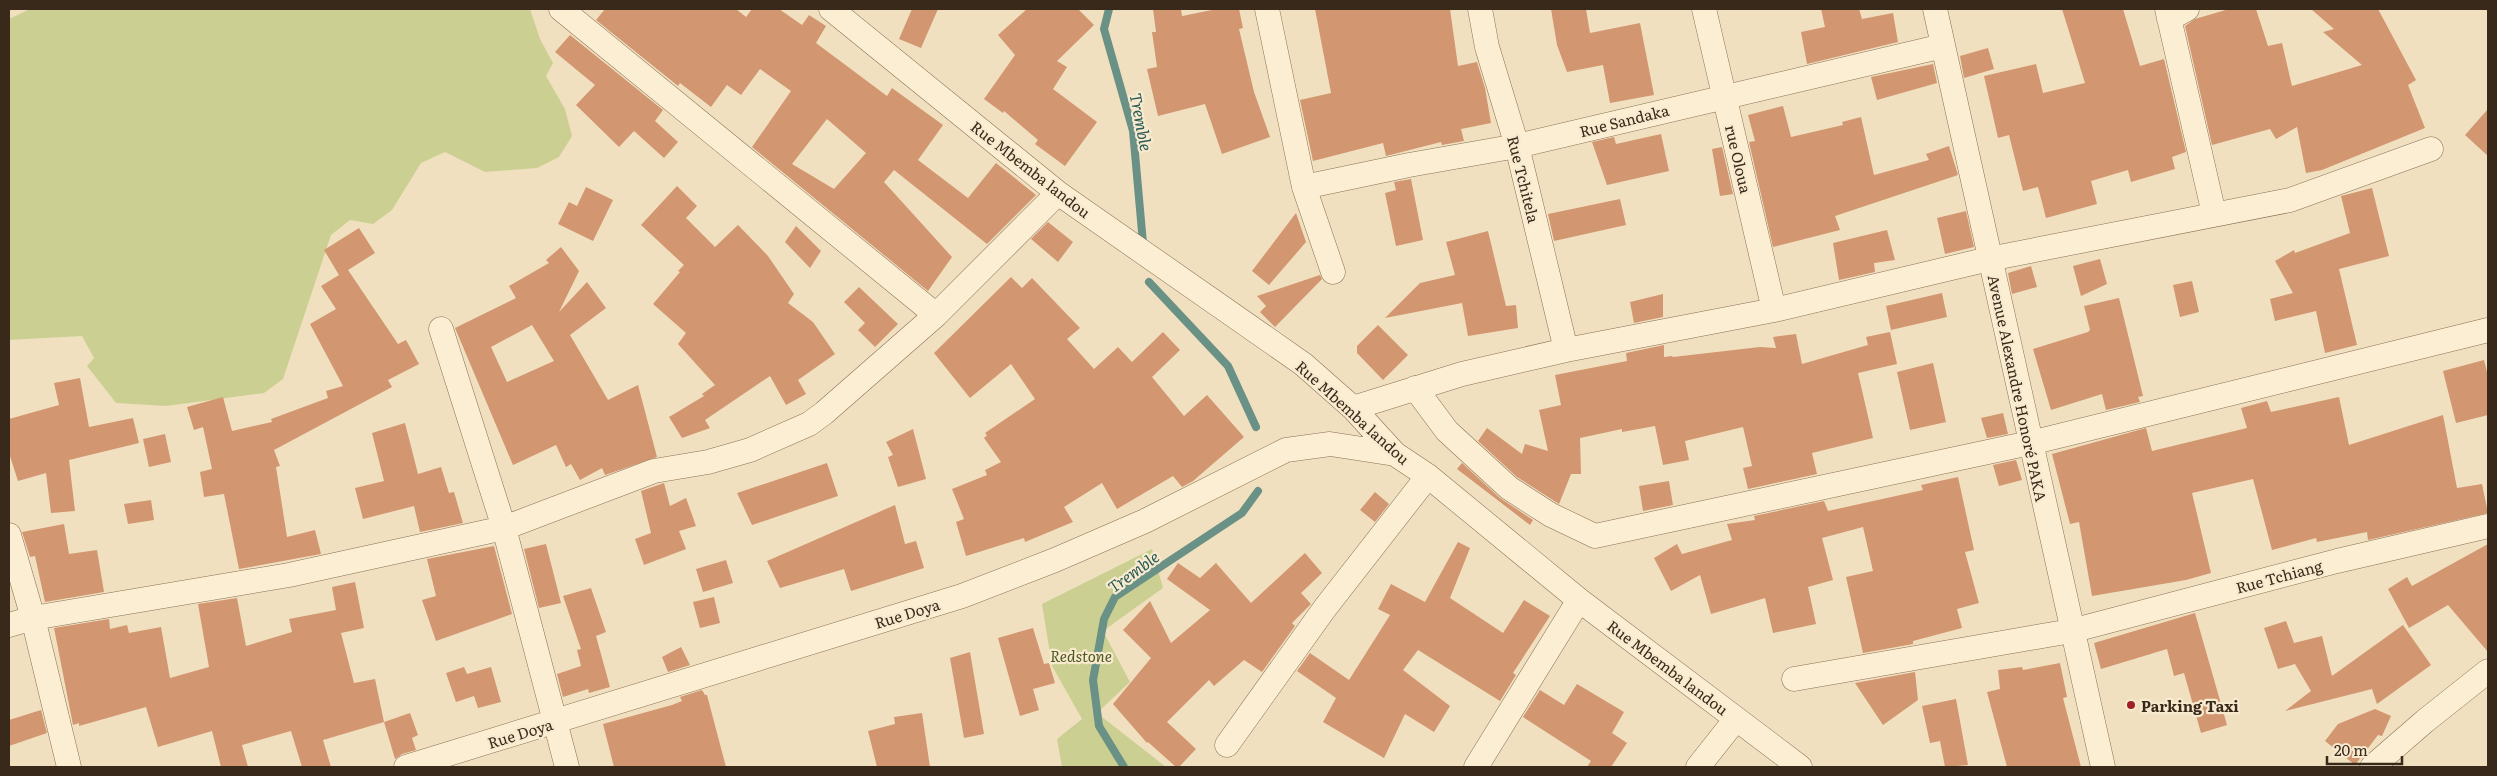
<svg xmlns="http://www.w3.org/2000/svg" width="2497" height="776" font-family="Literata,serif">
	<style>
		.green { fill: #cbd092 }
		.lines { fill: none; stroke-linecap: round; stroke-linejoin: round }
		.stream { stroke: #699185; stroke-width: 8 }
		.building { fill: #d29671; fill-rule: evenodd }
		.street-casing { stroke: #8b7056; stroke-width: 25 }
		.street { stroke: #fbeed2; stroke-width: 24 }
		.poi-dot { fill: #9f2127; stroke: #f8eacf; stroke-width: 2 }
		.labels { text-anchor: middle; dominant-baseline: central; stroke-width: 4.5; stroke-linejoin: round; paint-order: stroke }
		.street-label { font-size: 15px; fill: #39291b; stroke: #f8eacf }
		.park-label { font-size: 15px; font-style: italic; fill: #4c5720; stroke: #f8eacf }
		.poi-label { font-size: 15px; font-weight: bold; fill: #39291b; stroke: #f8eacf; text-anchor: start }
		.water-label { font-size: 16px; font-style: italic; fill: #295a55; stroke: #f8eacf }
	</style>
	<rect width="100%" height="100%" fill="#f1e0bf"/>
	<path class="green" d="M30,9H530L540,39L553,63L546,76L565,109L572,136L559,157L537,168L485,172L445,152L421,163L392,210L373,224L350,220L331,235L283,379L264,393L166,406L116,403L87,366L94,358L82,336L9,340V19Z
		M1152,549L1163,588L1103,631L1130,682L1097,713L1166,767H1062L1057,739L1082,719L1052,666L1042,604Z"/>
	<g class="lines">
		<path class="stream" d="M1109,9L1104,29L1133,131L1143,243
			M1149,282L1228,366L1256,427
			M1124,767L1099,726L1093,680L1104,619L1115,597L1242,513L1258,491"/>
	</g>
	<path class="building" d="M605,9H736L746,17L752,9H779L802,25L809,15L826,26L816,43L887,96L892,88L943,125L918,160L968,198L996,163L1036,195L987,244L894,170L884,182L952,257L928,291L752,147L791,91L760,69L741,95L727,85L711,107L680,83L678,86L596,20ZM827,119L866,153L834,189L792,164Z
		M912,9H938L921,48L899,39Z
		M1027,9H1078L1094,25L1057,61L1067,67L1053,89L1097,122L1065,166L1035,144L1038,140L1004,111L1003,113L984,99L1015,55L998,35Z
		M1153,9H1181L1182,16L1217,9H1239L1243,28L1239,29L1254,92L1270,137L1222,154L1205,104L1158,116L1147,69L1157,67L1152,32H1156Z
		M1315,9H1450L1458,66L1477,62L1485,88L1491,123L1461,129L1464,141L1442,145L1441,142L1386,156L1383,143L1313,161L1300,100L1331,93Z
		M1551,9H1586L1590,33L1640,23L1654,95L1610,103L1603,65L1567,72L1557,45Z
		M1821,9H1859L1862,19L1893,13L1898,42L1807,64L1801,32L1825,27Z
		M2062,9H2123L2140,66L2164,59L2186,152L2172,157L2175,169L2131,182L2128,170L2091,181L2097,204L2046,218L2038,187L2023,191L2009,135L1998,138L1984,76L2036,64L2043,93L2085,83Z
		M2229,9H2256L2268,46L2282,43L2292,86L2362,65L2323,32L2334,29L2311,9H2378L2416,80L2408,85L2425,128L2322,170L2306,173L2297,127L2276,139L2270,129L2212,145L2185,26L2195,19Z
		M570,35L663,110L655,121L678,142L664,158L634,131L619,147L576,105L595,85L555,52Z
		M1988,48L1994,69L1964,78L1960,56Z
		M1933,64L1937,83L1877,100L1871,77Z
		M1783,106L1791,137L1843,125L1842,122L1861,117L1874,175L1929,160L1926,154L1949,146L1958,175L1835,216L1840,230L1773,247L1749,142L1755,141L1748,115Z
		M2488,109V156L2465,135Z
		M1661,134L1669,171L1607,185L1592,142L1614,137L1616,144Z
		M1722,147L1733,194L1720,196L1712,149Z
		M1411,179L1423,240L1396,246L1385,193L1396,190L1394,182Z
		M677,186L697,206L686,218L715,247L738,225L768,256L794,294L788,303L813,322L835,354L798,380L806,394L786,405L770,376L705,420L710,428L682,438L669,417L704,396L702,394L715,385L678,344L686,333L653,304L680,272L678,271L684,265L641,225Z
		M586,187L613,200L593,241L558,224L569,202L577,206Z
		M2372,188L2389,256L2339,269L2357,345L2325,353L2316,311L2275,321L2270,299L2293,293L2275,261L2294,250L2295,253L2350,233L2341,196Z
		M1620,199L1626,225L1554,241L1548,214Z
		M1966,211L1974,247L1945,254L1937,218Z
		M1296,213L1306,242L1269,285L1252,271Z
		M1048,222L1073,242L1058,262L1031,239Z
		M796,226L821,251L810,268L785,242Z
		M359,228L375,253L348,270L398,344L406,340L419,364L388,380L392,387L274,450L280,466L276,467L287,537L315,530L321,554L239,569L224,494L204,497L200,472L212,469L203,427L194,430L187,407L223,397L232,431L272,422L271,419L328,398L326,391L343,386L310,324L336,309L321,286L339,275L324,250Z
		M1887,230L1895,260L1874,263L1875,272L1839,280L1833,243Z
		M1488,231L1506,306L1516,305L1518,328L1468,336L1462,303L1385,318L1420,283L1455,275L1446,242Z
		M561,247L579,271L559,312L587,282L606,308L570,335L608,400L638,385L657,457L605,475L602,468L580,480L571,464L566,467L556,445L513,465L455,328L516,298L509,286L549,263L546,260ZM532,325L554,361L507,382L491,347Z
		M2100,259L2107,284L2081,296L2073,266Z
		M2031,266L2037,287L2012,294L2008,273Z
		M1320,275L1322,279L1275,327L1260,312L1266,306L1257,296Z
		M1011,277L1022,288L1032,278L1080,328L1067,339L1094,369L1118,347L1132,362L1163,332L1180,350L1152,377L1184,416L1207,395L1244,437L1193,481L1182,487L1173,476L1117,509L1102,483L1064,507L1073,522L1025,542L1024,538L966,556L956,522L964,519L952,489L987,475L985,470L1001,462L984,438L987,435L985,433L1035,399L1011,364L970,398L934,353Z
		M2192,281L2199,312L2180,317L2173,285Z
		M859,287L898,324L875,347L858,330L865,323L844,302Z
		M1942,293L1947,317L1891,330L1886,306Z
		M1663,294V317L1634,323L1630,302Z
		M2119,298L2143,396L2138,397L2140,402L2106,410L2102,394L2051,410L2033,349L2088,332L2090,330L2084,306Z
		M1378,325L1408,355L1383,380L1357,353V346Z
		M1890,332L1897,364L1858,373L1873,438L1812,453L1817,474L1748,489L1743,468L1752,466L1743,427L1685,441L1689,460L1663,465L1655,426L1622,432V429L1580,438L1581,474H1571L1559,504L1517,477L1478,441L1487,428L1522,454L1525,444L1548,451L1539,410L1561,405L1555,375L1627,361L1626,353L1664,345V357L1672,356L1673,357L1760,347L1776,348L1773,337L1796,334L1802,364L1868,345L1866,337Z
		M2484,360L2488,376V415L2456,423L2443,371Z
		M1933,363L1946,422L1910,430L1897,372Z
		M80,378L89,427L133,418L139,443L69,460L75,511L51,513L46,473L18,481L9,453V419L59,405L54,383Z
		M2339,397L2349,445L2443,415L2457,488L2482,484L2488,513L2368,540L2367,532L2317,542L2316,538L2272,550L2253,479L2192,493L2211,573L2186,580L2092,596L2079,522L2070,524L2052,454L2146,428L2152,451L2247,428L2241,408L2267,401L2271,412Z
		M2003,413L2008,434L1987,438L1981,418Z
		M405,423L418,474L441,467L449,493L454,492L463,523L420,532L414,506L363,519L355,488L384,481L372,433Z
		M913,429L926,479L898,487L888,457L893,455L886,442Z
		M165,434L171,462L149,467L143,439Z
		M2016,460L2022,480L1999,486L1993,465Z
		M827,463L838,496L752,525L737,493Z
		M1462,463L1500,498L1533,520L1530,525L1457,469Z
		M1958,477L1974,550L1965,552L1979,603L1957,609L1962,628L1913,641V644L1863,653L1846,577L1873,571L1863,527L1822,538L1833,580L1808,587L1816,624L1773,633L1765,598L1711,614L1700,575L1671,591L1654,558L1677,544L1682,554L1732,540L1727,524L1755,520L1754,516L1824,501L1828,511L1923,490L1921,485Z
		M1669,481L1673,505L1643,511L1639,486Z
		M664,483L670,506L686,498L696,526L679,531L686,549L644,565L635,539L651,533L641,491Z
		M1375,492L1389,504L1375,522L1360,510Z
		M151,500L154,520L128,524L124,504Z
		M895,505L905,544L916,541L924,568L851,591L844,569L780,588L767,561Z
		M64,524L69,554L97,550L104,592L45,602L35,556L30,557L22,532Z
		M1458,542L1470,548L1450,598L1503,633L1524,600L1550,616L1513,673L1516,675L1500,701L1418,650L1403,670L1450,706L1434,732L1405,714L1384,758L1323,722L1336,698L1297,671L1310,653L1349,680L1390,615L1378,609L1391,584L1425,602Z
		M546,544L561,603L539,608L524,549Z
		M2488,544V652L2448,605L2409,628L2388,589L2407,577L2412,586Z
		M494,546L512,614L436,641L422,600L436,596L427,559Z
		M1305,553L1322,573L1301,593L1311,604L1292,623L1295,626L1262,672L1244,660L1214,686L1209,680L1167,722L1196,749L1179,767H1176L1148,742L1147,743L1113,704L1151,658L1123,630L1150,601L1171,643L1210,610L1167,579L1178,563L1200,578L1216,563L1251,603Z
		M726,560L733,583L703,592L696,569Z
		M355,582L364,628L341,633L354,683L375,679L384,722L323,740L331,767H302L291,731L242,745L248,767H221L212,731L158,747L146,707L79,726V723L73,725L54,628L109,619L110,629L127,625L129,633L161,627L170,678L209,667L198,604L237,598L246,646L292,632L289,619L336,610L332,587Z
		M591,588L606,632L596,636L610,687L589,693L588,689L563,697L557,674L581,666L577,650L581,649L563,596Z
		M714,597L720,623L700,628L693,602Z
		M2195,613L2227,725L2201,733L2184,673L2174,676L2167,649L2101,669L2094,643Z
		M2286,621L2294,643L2322,636L2332,676L2403,625L2431,665L2377,704L2372,689L2285,711L2311,691L2295,664L2278,669L2264,628Z
		M1033,628L1044,664L1049,663L1055,683L1033,689L1039,710L1020,716L998,638Z
		M681,647L690,665L668,672L662,657Z
		M970,652L984,734L964,738L950,658Z
		M2060,663L2067,697L2063,698L2081,767H2007L1987,692L2000,689L1998,670L2022,667L2023,670Z
		M464,667L467,674L491,667L501,702L478,708L474,696L456,702L446,673Z
		M1915,672L1918,700L1883,725L1855,683Z
		M1577,684L1624,712L1612,733L1627,743L1611,767H1587L1591,761L1523,717L1540,690L1564,705Z
		M702,690L705,695H707L726,767H614L603,724L672,705L682,701L680,697Z
		M1956,699L1968,765L1945,767L1940,741L1930,743L1922,706Z
		M2375,709L2391,716L2382,736L2378,735L2355,765L2325,741L2338,724Z
		M41,710L47,733L9,746V720Z
		M410,713L418,735L412,738L416,750L402,754L395,759L384,722Z
		M922,713L930,767H877L868,731L895,724L894,717Z"/>
	<g class="lines">
		<defs>
			<path id="street" d="M561,9L936,315
				M831,9L1058,193L1303,364L1353,408L1395,454L1428,476L1579,600L1800,767
				M1267,9L1304,187L1333,272
				M1480,9L1487,47L1517,146L1566,350
				M1704,9L1774,310
				M1935,9L2103,767
				M2167,9L2214,214
				M2169,19L2187,9
				M1304,187L1409,165L1517,146L1943,46
				M441,329L504,528L567,767
				M1415,388L1447,431L1509,488L1551,515L1595,536L2030,443L2488,330
				M1353,408L1462,374L1566,350L1774,310L1989,259L2290,200L2431,149
				M9,535L33,618L69,767
				M9,625L33,618L289,575L504,528L654,471L708,462L750,450L809,424L824,413L936,315L1058,193
				M1794,679L2071,631L2337,561L2488,526
				M1227,745L1325,608L1428,476
				M406,767L962,596L1055,560L1145,521L1286,450L1330,444L1395,454
				M1476,767L1579,600
				M1698,767L1736,719
				M2372,767L2425,721L2488,671"/>
		</defs>
		<use href="#street" class="street-casing"/>
		<use href="#street" class="street"/>
	</g>
	<circle class="poi-dot" cx="2131" cy="705" r="5"/>
	<g class="labels">
		<g class="street-label">
			<text transform="translate(1624 120) rotate(-14)">Rue Sandaka</text>
			<text transform="translate(1739 159) rotate(77)">rue Oloua</text>
			<text transform="translate(1031 169) rotate(38)">Rue Mbemba landou</text>
			<text transform="translate(1524 179) rotate(76)">Rue Tchitela</text>
			<text transform="translate(2018 388) rotate(78)">Avenue Alexandre Honoré PAKA</text>
			<text transform="translate(1353 412) rotate(42)">Rue Mbemba landou</text>
			<text transform="translate(2279 576) rotate(-15)">Rue Tchiang</text>
			<text transform="translate(907 613) rotate(-17)">Rue Doya</text>
			<text transform="translate(1668 667) rotate(37)">Rue Mbemba landou</text>
			<text transform="translate(520 733) rotate(-17)">Rue Doya</text>
		</g>
		<g class="park-label">
			<text x="1081" y="655">Redstone</text>
		</g>
		<g class="poi-label">
			<text x="2141" y="705">Parking Taxi</text>
		</g>
		<g class="water-label">
			<text transform="translate(1142 122) rotate(79)">Tremble</text>
			<text transform="translate(1133 571) rotate(-36)">Tremble</text>
		</g>
	</g>
	<rect width="2497" height="776" fill="none" stroke="#39291b" stroke-width="20"/>
	<path d="M2327 756v8h75v-8" fill="none" stroke="#39291b" stroke-width="2.5"/>
	<text x="2334" y="756" font-size="15" fill="#39291b" stroke="#f8eacf" stroke-width="4" paint-order="stroke">20 m</text>
</svg>
